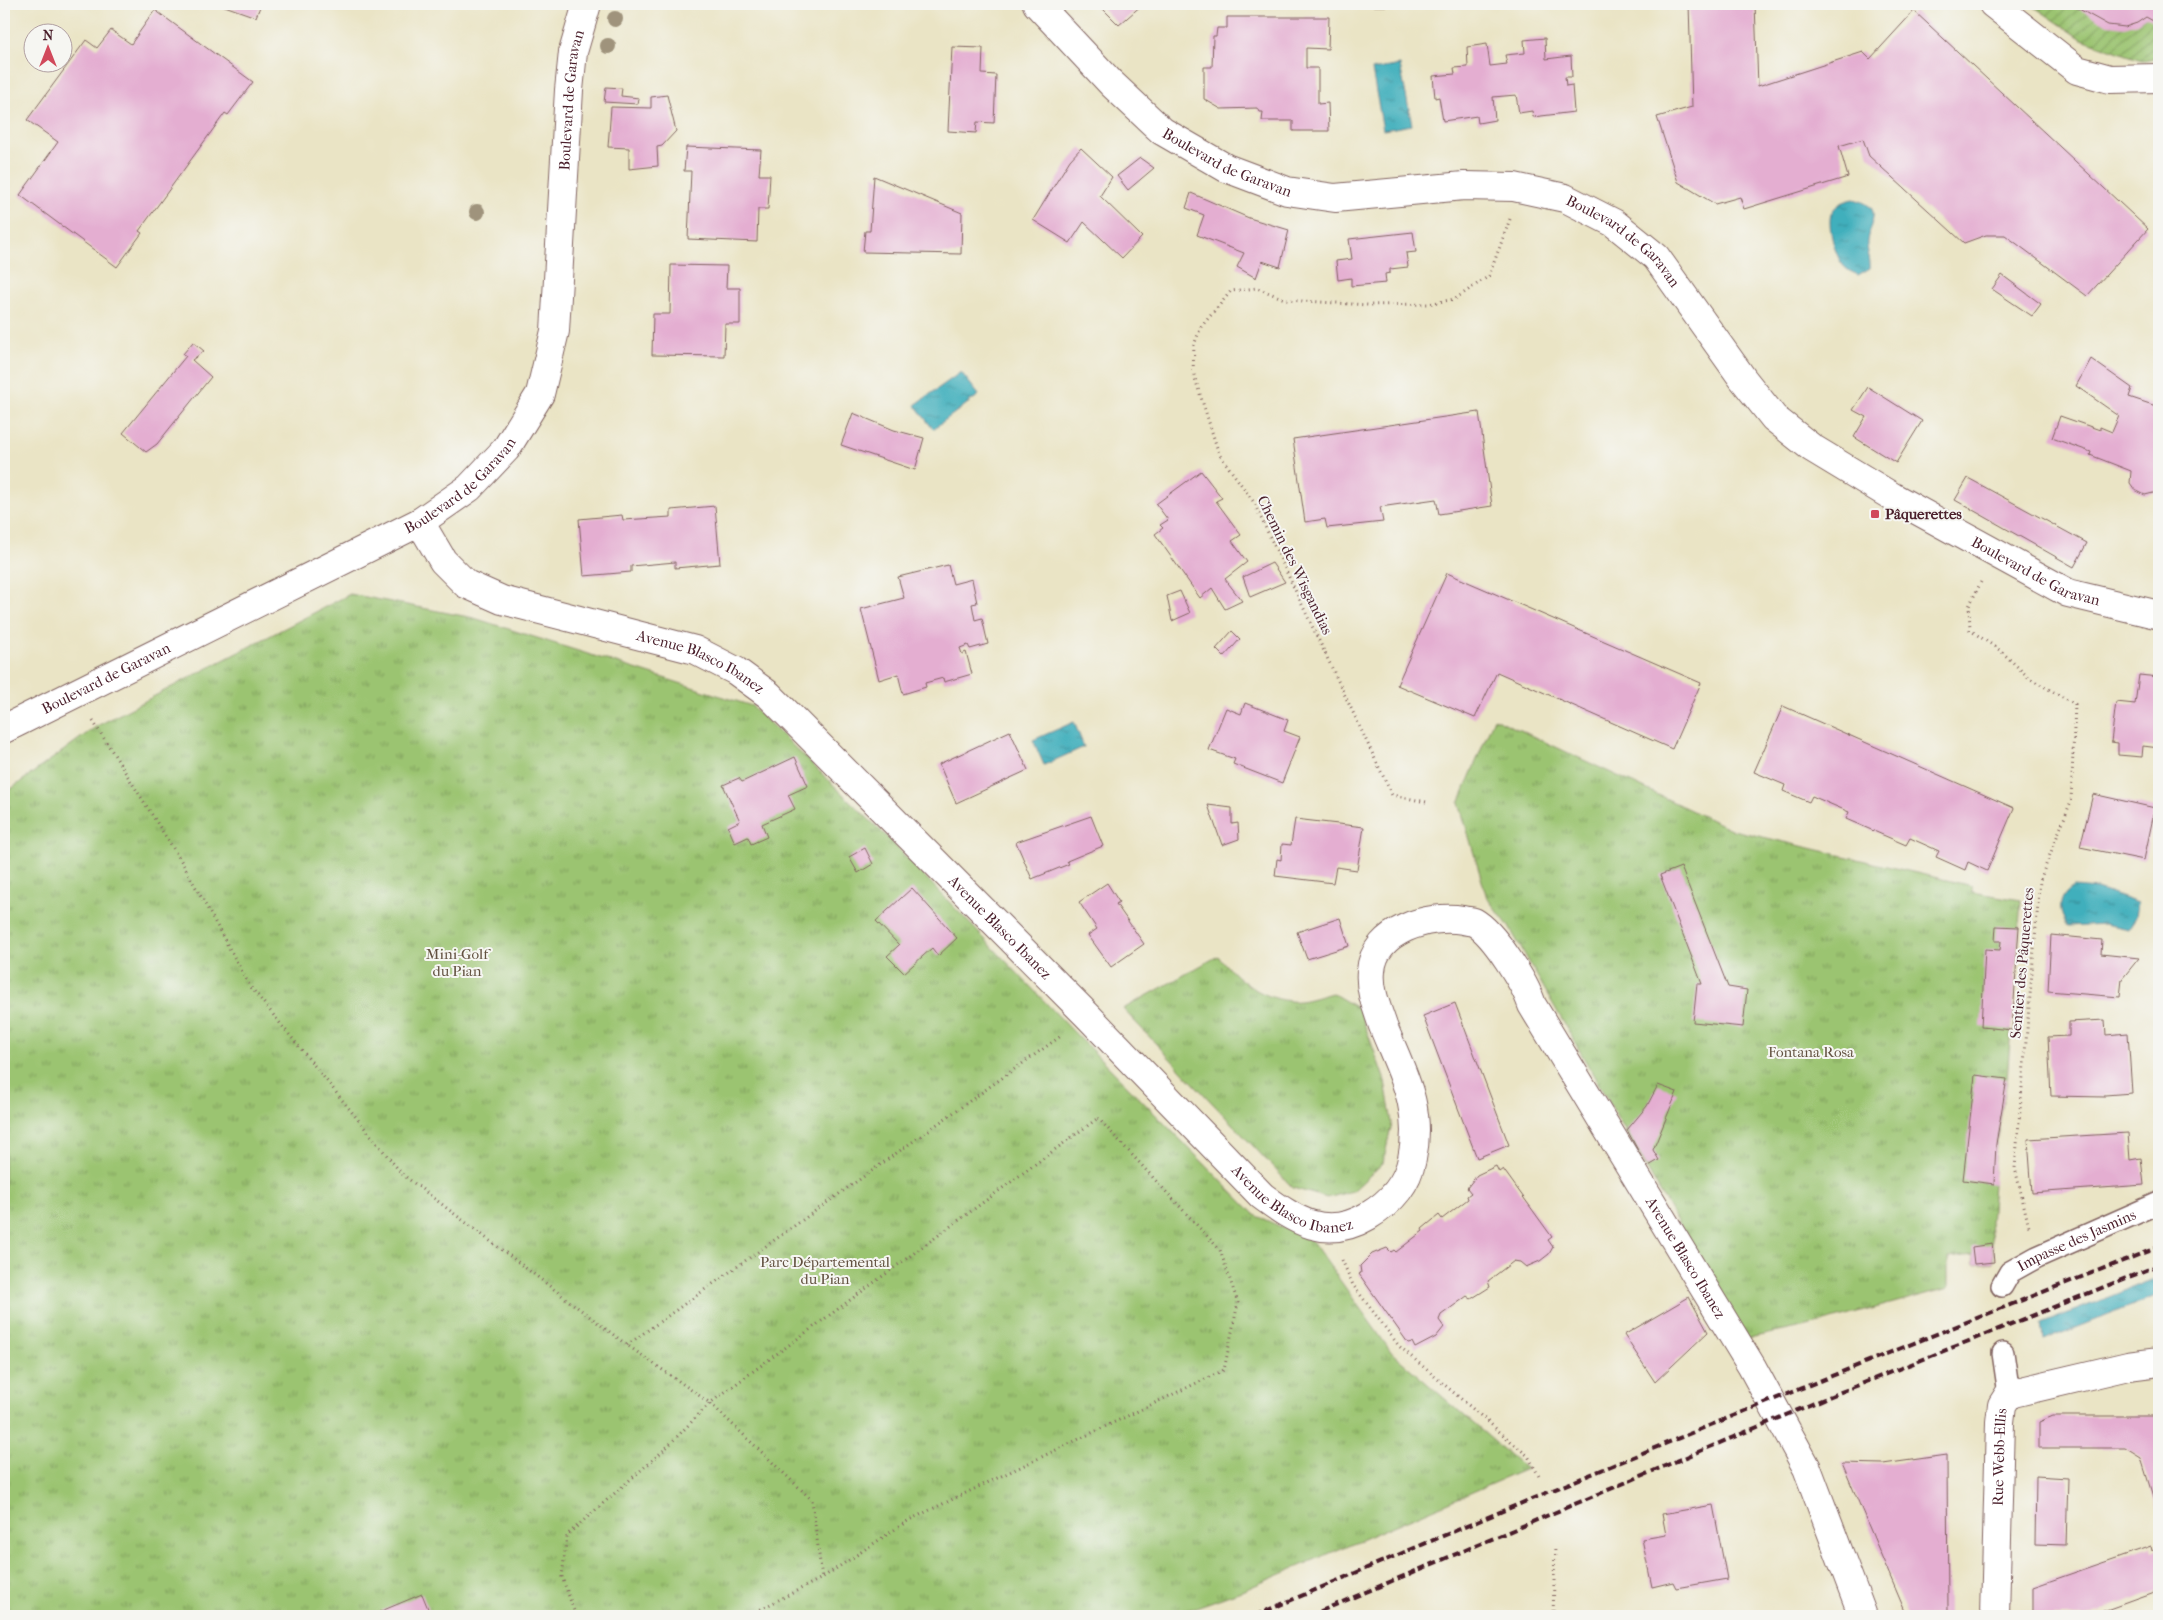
<svg xmlns="http://www.w3.org/2000/svg" width="2163" height="1620" font-family="'IM FELL French Canon',serif">
	<style>
		.park { fill: url(#park-tufts); stroke: #72724e }
		.garden { fill: url(#garden-furrows); stroke: #72724e }
		.water { fill: url(#water-ripples); stroke: #456774 }
		.building { fill: #e4aed1 }
		.lines { fill: none; stroke-linecap: round; stroke-linejoin: round }
		.service-casing { stroke: #826461; stroke-width: 24 }
		.minor-casing { stroke: #826461; stroke-width: 30 }
		.tertiary-casing { stroke: #826461; stroke-width: 30 }
		.path { stroke: #826461; stroke-width: 3; stroke-dasharray: 1 4; stroke-linecap: butt }
		.service { stroke: #fff; stroke-width: 21 }
		.minor { stroke: #fff; stroke-width: 28 }
		.tertiary { stroke: #fff; stroke-width: 28 }
		.rail { stroke: #4a1f2b; stroke-width: 4; stroke-dasharray: 8 4; stroke-linecap: butt }
		.tree { fill: #9f937c }
		.poi-dot { fill: #d1495b; stroke: #f6f6f2; stroke-width: 2 }
		.labels { text-anchor: middle; dominant-baseline: central; stroke-width: 4; stroke-linejoin: round; paint-order: stroke }
		.street-label { font-size: 15px; fill: #4a1f2b; stroke: #f6f6f2 }
		.poi-label { font-size: 15px; font-weight: bold; fill: #4a1f2b; stroke: #f6f6f2; text-anchor: start }
		.park-label { font-size: 15px; fill: #625140; stroke: #f6f6f2 }
	</style>
	<defs>
		<pattern id="park-tufts" width="24" height="20" patternUnits="userSpaceOnUse" patternTransform="scale(1.25)"><rect width="24" height="20" fill="#9bc471"/><path d="M3 7l-1-3M5 7V3M7 7l1-3M15 17l-1-3M17 17v-4M19 17l1-3" fill="none" stroke="#809f5d"/></pattern>
		<pattern id="garden-furrows" width="10" height="10" patternUnits="userSpaceOnUse" patternTransform="scale(1.25)"><rect width="10" height="10" fill="#9bc471"/><path d="M-1 1l2-2M0 10L10 0M9 11l2-2" fill="none" stroke="#809f5d"/></pattern>
		<pattern id="water-ripples" width="26" height="14" patternUnits="userSpaceOnUse" patternTransform="scale(1.25)"><rect width="26" height="14" fill="#40afbc"/><path d="M2 4q2-2 4 0t4 0M15 11q2-2 4 0t4 0" fill="none" stroke="#388e99"/></pattern>
	</defs>
	<rect width="100%" height="100%" fill="#f6f6f2"/>
	<filter id="ink" filterUnits="userSpaceOnUse"><feTurbulence type="fractalNoise" baseFrequency=".02" numOctaves="2"/><feDisplacementMap in="SourceGraphic" scale="10" xChannelSelector="R" yChannelSelector="G"/><feConvolveMatrix kernelMatrix="1 2 1 2 8 2 1 2 1" color-interpolation-filters="sRGB"/></filter>
	<filter id="wash" filterUnits="userSpaceOnUse"><feTurbulence type="fractalNoise" baseFrequency=".0096" numOctaves="4" result="noise"/><feDisplacementMap in="SourceGraphic" scale="20" xChannelSelector="R" yChannelSelector="G"/><feGaussianBlur stdDeviation="1.12" result="paint"/><feColorMatrix in="noise" values="0 0 0 0 0 0 0 0 0 0 0 0 0 0 0 0 0 1.4 0 .05"/><feComposite in="paint" operator="in"/></filter>
	<g filter="url(#wash)">
		<rect width="100%" height="100%" fill="#eae4c5"/>
		<path class="park" d="M350,594L474,618L752,706L883,833L1071,1029L1255,1215L1312,1241L1392,1353L1526,1469L1244,1590L1171,1616H4V794L97,726Z
			M1494,718L1733,830L1972,886V892L2021,900L2007,1079L1996,1144L1990,1223L1994,1262L1974,1264L1973,1255L1948,1258V1288L1817,1324L1744,1339L1508,925L1487,898L1459,803Z
			M1218,956C1237,979 1258,997 1290,1001C1302,1003 1320,996 1332,993L1359,1009L1385,1081L1392,1123L1383,1163L1353,1191L1327,1198L1293,1188L1123,1009Z"/>
		<path class="garden" d="M2030,4H2159V58L2144,61L2082,39Z"/>
		<path class="water" d="M1400,65L1412,125L1383,130L1372,70Z
			M1854,199C1885,208 1870,219 1867,241C1866,250 1871,259 1870,268L1858,275C1855,273 1850,272 1847,269C1836,262 1827,226 1831,214C1835,204 1845,201 1854,199Z
			M961,372L979,395L933,429L915,405Z
			M1074,722L1084,747L1044,765L1033,740Z
			M2074,887L2097,889L2138,903L2136,917L2128,929L2104,924L2068,926C2057,911 2058,896 2074,887Z
			M2159,1277V1295L2043,1341L2041,1324Z"/>
		<g id="blocks">
			<path class="building" d="M219,4H261L256,17Z
				M1098,4H1143L1119,25Z
				M1346,4H1431V6H1346Z
				M1689,4H1755L1758,86L1863,52L1870,59L1914,11L2148,229L2087,296L2005,235H1986L1964,243L1869,156L1863,139L1839,146L1848,177L1744,209L1740,197L1715,204L1678,182L1657,117L1692,107Z
				M2070,4H2159V15L2155,22L2146,17L2137,23L2125,27L2108,25Z
				M155,10L253,82L228,115L225,113L139,231L142,233L117,267L20,195L58,142L27,120L86,40L97,48L111,30L131,44Z
				M1227,17H1329L1328,49L1306,48V68H1318V104L1328,103L1329,131H1293V121H1262L1263,112H1259L1257,108L1221,109L1204,99V67H1212L1213,36H1216L1217,28H1227Z
				M1545,38L1546,59L1571,56L1572,77H1565L1566,86L1572,85L1574,112L1533,117L1532,111L1519,113L1516,95L1493,97L1495,120L1478,123L1477,116L1443,121L1439,97L1435,98L1433,76L1455,74L1454,68L1468,67L1467,47L1487,44L1490,66L1507,64L1505,55L1525,53L1524,40Z
				M952,47L983,48L982,74L996,75L994,123L977,122L976,133L948,131Z
				M606,87L622,88L621,96L639,98L638,104L604,102Z
				M667,95L676,131L662,146L657,147L658,166L629,169V148L608,147L611,107L651,108V97Z
				M686,147L761,150L759,175H770L768,209H758L757,242L688,239L691,171H684Z
				M1081,148L1112,177L1100,196L1142,237L1122,258L1084,222L1070,243L1033,220L1070,160Z
				M1140,158L1154,168L1128,190L1117,176Z
				M874,176L962,213L961,254L863,252L865,231H870Z
				M1191,193L1249,218L1289,230L1280,267L1262,261L1256,278L1237,267L1244,253L1197,235L1204,215L1186,208Z
				M1413,232L1416,252L1406,253L1408,267L1390,269V273L1385,274L1386,283L1351,286V278L1338,280L1336,261L1352,259L1349,239Z
				M671,265L727,266L726,288H740V324H725L724,356L652,355L653,314H670Z
				M2002,275L2041,304L2032,316L1992,289Z
				M193,342L204,351L192,360L211,377L157,444L146,452L123,433L186,356L183,354Z
				M2091,359L2132,388L2129,397L2159,407V490L2153,493L2145,495L2135,490L2130,483L2131,471L2090,455L2091,452L2052,438L2060,416L2100,430V427L2112,432L2119,416L2076,386Z
				M1868,387L1922,421L1896,463L1854,437L1866,417L1853,410Z
				M1479,412L1492,506L1439,514L1436,499L1380,507L1383,522L1327,528L1325,519L1305,522L1293,439Z
				M853,413L894,430L924,438L915,470L841,445Z
				M1201,471L1222,498L1216,501L1241,535L1232,541L1247,562L1225,579L1242,601L1225,609L1212,588L1200,598L1155,534L1163,528L1160,525L1168,520L1156,504Z
				M1968,478L2087,543L2074,567L1955,500Z
				M715,506L720,564L675,568V562L631,566V572L584,576L579,519L622,515L623,520L671,517V510Z
				M1272,563L1285,582L1250,597L1243,577Z
				M948,565L953,584L972,579L977,603L972,604L975,620L982,618L988,644L970,649L968,645L960,648L962,654L966,652L972,674L944,682L943,678L925,683L926,687L903,694L898,674L879,680L861,609L904,598L898,577Z
				M1447,573L1701,683L1672,749L1497,672L1475,718L1397,685Z
				M1180,591L1190,613L1172,621L1167,596Z
				M1232,631L1240,639L1224,657L1216,649Z
				M2139,675L2159,677V748L2143,746L2142,757L2118,755V743L2111,742L2116,702L2135,704Z
				M1245,703L1288,720L1284,731L1300,737L1282,783L1233,764L1235,759L1209,750L1226,708L1241,714Z
				M1783,706L2014,808L1987,871L1968,862L1965,870L1936,857L1939,851L1910,838L1906,845L1846,819L1849,812L1812,796L1809,802L1783,791L1785,785L1754,772Z
				M1010,731L1028,770L956,803L939,764Z
				M795,757L808,786L788,795L795,809L762,824L767,837L751,844L748,837L735,843L728,827L740,821L723,785L739,778L742,782Z
				M2093,794L2155,808L2144,860L2080,847Z
				M1208,805L1232,808V824L1238,823L1239,839L1222,845Z
				M1091,816L1103,846L1067,861L1069,864L1032,879L1016,842Z
				M1295,819L1364,827L1357,870L1336,867L1333,883L1275,876L1277,859L1281,860L1282,844L1291,845Z
				M865,848L873,864L858,873L849,857Z
				M1681,867L1728,987L1747,990L1743,1027L1693,1022L1697,984H1702L1660,875Z
				M1107,883L1119,902L1116,904L1144,944L1111,967L1088,935L1097,929L1079,902Z
				M912,888L957,938L938,956L932,948L904,973L887,956L899,945L876,921Z
				M1340,918L1349,946L1307,959L1297,932Z
				M1996,926L2019,927L2012,1030L1981,1027L1985,949L2000,950L2001,941H1995Z
				M2051,935L2102,940L2101,954L2139,958L2122,979L2120,997L2048,991Z
				M1455,1003L1509,1145L1477,1158L1423,1016Z
				M2105,1020L2106,1035L2128,1033L2132,1093L2105,1095V1097L2051,1096L2048,1037L2069,1036V1022Z
				M1975,1075L2007,1079L1996,1144L1994,1184L1963,1180Z
				M1658,1085L1677,1092L1653,1150L1659,1160L1647,1167L1627,1130L1647,1106Z
				M2128,1133L2130,1160L2141,1158L2144,1185L2032,1193L2028,1139Z
				M1496,1166L1499,1172L1503,1169L1552,1237L1548,1240L1553,1247L1549,1254L1540,1261L1526,1267L1520,1262L1514,1261L1488,1281L1490,1287L1471,1299L1467,1296L1441,1315L1439,1320L1444,1327L1436,1337L1415,1348L1412,1342L1408,1343L1359,1274L1361,1273L1360,1266L1372,1254L1387,1248L1391,1252L1394,1250L1396,1252L1423,1231L1422,1229L1439,1215L1442,1219L1468,1199L1467,1196L1471,1193L1467,1188L1477,1175Z
				M1992,1244L1994,1262L1974,1264L1972,1247Z
				M1689,1297L1708,1332L1655,1382L1624,1335Z
				M2053,1416H2156L2159,1419V1516L2141,1458L2125,1448H2039V1422Z
				M1947,1455L1948,1616H1907L1842,1463L1883,1464Z
				M2036,1476L2068,1478L2066,1545L2035,1544Z
				M1713,1505L1727,1579L1676,1588L1673,1582L1652,1587L1642,1539L1666,1535L1662,1514Z
				M2151,1546L2152,1551L2159,1548V1590L2087,1616H2033V1587Z
				M422,1594L431,1616H381L379,1612Z"/>
		</g>
	</g>
	<g filter="url(#ink)">
		<use href="#blocks" fill-opacity="0" stroke="#826461" stroke-width="1"/>
		<g class="lines">
			<defs>
				<g id="service">
					<path id="s1" d="M2002,1286L2010,1272L2037,1257L2159,1203"/>
					<path d="M2003,1353L2009,1394"/>
				</g>
				<g id="minor">
					<path d="M1993,4L2077,70L2110,79L2159,78"/>
					<path id="s2" d="M420,522L443,561L466,584L502,600L695,650L736,671L769,695L1086,1014L1262,1196C1296,1221 1326,1241 1368,1216C1390,1203 1407,1185 1412,1159C1423,1107 1402,1073 1383,1026C1377,1008 1369,990 1371,971C1374,930 1429,914 1463,920C1466,921 1471,921 1474,922C1494,933 1525,983 1532,1005L1752,1367L1807,1468L1863,1616"/>
					<path id="s3" d="M1995,1616L2000,1422L2002,1405L2009,1394L2128,1366L2159,1362"/>
				</g>
				<g id="tertiary">
					<path id="s4" d="M1037,4L1111,83L1162,131L1226,168L1287,191L1335,198L1464,186L1514,187L1565,198L1614,223L1656,257L1743,379L1774,418L1812,448L1893,497L2068,593L2159,615"/>
					<path id="s5" d="M4,729L420,522L469,488L506,449L540,394L555,331L569,90L573,52L587,4"/>
				</g>
			</defs>
			<use href="#service" class="service-casing"/>
			<use href="#minor" class="minor-casing"/>
			<use href="#tertiary" class="tertiary-casing"/>
			<path class="path" d="M2158,110L2159,150
				M1981,582L1969,606L1970,630L2001,651L2029,678L2075,704L2071,801L2040,880L2015,1168L2029,1227
				M93,721L183,864L250,986L402,1174L627,1345L710,1403L664,1450L567,1535L562,1577L576,1616
				M1426,802L1392,795L1253,501L1219,454L1193,372L1194,345L1201,327L1231,291L1257,288L1287,300L1368,305L1428,304L1455,299L1489,276L1510,219
				M1098,1118L1220,1250L1238,1303L1224,1370L909,1520L822,1578L812,1500L710,1403Z
				M1342,1260L1353,1285L1399,1346L1528,1456L1540,1478
				M627,1345L1061,1036
				M747,1616L822,1578
				M1553,1616L1555,1546"/>
			<use href="#service" class="service"/>
			<use href="#minor" class="minor"/>
			<use href="#tertiary" class="tertiary"/>
			<path class="rail" d="M1254,1616C1554,1488 1855,1364 2159,1247
				M1309,1616L1831,1396L2159,1265"/>
		</g>
		<g class="tree">
			<circle cx="615" cy="19" r="8"/>
			<circle cx="608" cy="46" r="8"/>
			<circle cx="477" cy="212" r="8"/>
		</g>
	</g>
	<rect class="poi-dot" x="1870" y="509" width="10" height="10" rx="2.5"/>
	<g class="labels">
		<g class="street-label">
			<text stroke="none"><textPath href="#s5" startOffset="939">Boulevard de Garavan</textPath></text>
			<text stroke="none"><textPath href="#s4" startOffset="251">Boulevard de Garavan</textPath></text>
			<text stroke="none"><textPath href="#s4" startOffset="671">Boulevard de Garavan</textPath></text>
			<text stroke="none"><textPath href="#s5" startOffset="519">Boulevard de Garavan</textPath></text>
			<text transform="translate(1295 565) rotate(64)">Chemin des Wisgandias</text>
			<text stroke="none"><textPath href="#s4" startOffset="1211">Boulevard de Garavan</textPath></text>
			<text stroke="none"><textPath href="#s2" startOffset="326">Avenue Blasco Ibanez</textPath></text>
			<text stroke="none"><textPath href="#s5" startOffset="114">Boulevard de Garavan</textPath></text>
			<text stroke="none"><textPath href="#s2" startOffset="731">Avenue Blasco Ibanez</textPath></text>
			<text transform="translate(2022 963) rotate(-85)">Sentier des Pâquerettes</text>
			<text stroke="none"><textPath href="#s2" startOffset="1136">Avenue Blasco Ibanez</textPath></text>
			<text stroke="none"><textPath href="#s1" startOffset="90">Impasse des Jasmins</textPath></text>
			<text stroke="none"><textPath href="#s2" startOffset="2019">Avenue Blasco Ibanez</textPath></text>
			<text stroke="none"><textPath href="#s3" startOffset="159">Rue Webb-Ellis</textPath></text>
		</g>
		<g class="poi-label">
			<text x="1885" y="514">Pâquerettes</text>
		</g>
		<g class="park-label">
			<text x="457" y="954">Mini-Golf<tspan x="457" dy="17">du Pian</tspan></text>
			<text x="1811" y="1052">Fontana Rosa</text>
			<text x="825" y="1262">Parc Départemental<tspan x="825" dy="17">du Pian</tspan></text>
		</g>
	</g>
	<rect width="2163" height="1620" fill="none" stroke="#f6f6f2" stroke-width="20"/>
	<g transform="translate(48 48)"><circle r="24" fill="#f6f6f2" stroke="#b1a0a2"/>
	<path d="M0-4L9 19L0 12L-9 19Z" fill="#d1495b"/>
	<text y="-8" font-size="14" font-weight="bold" text-anchor="middle" fill="#4a1f2b">N</text>
	</g>
</svg>
